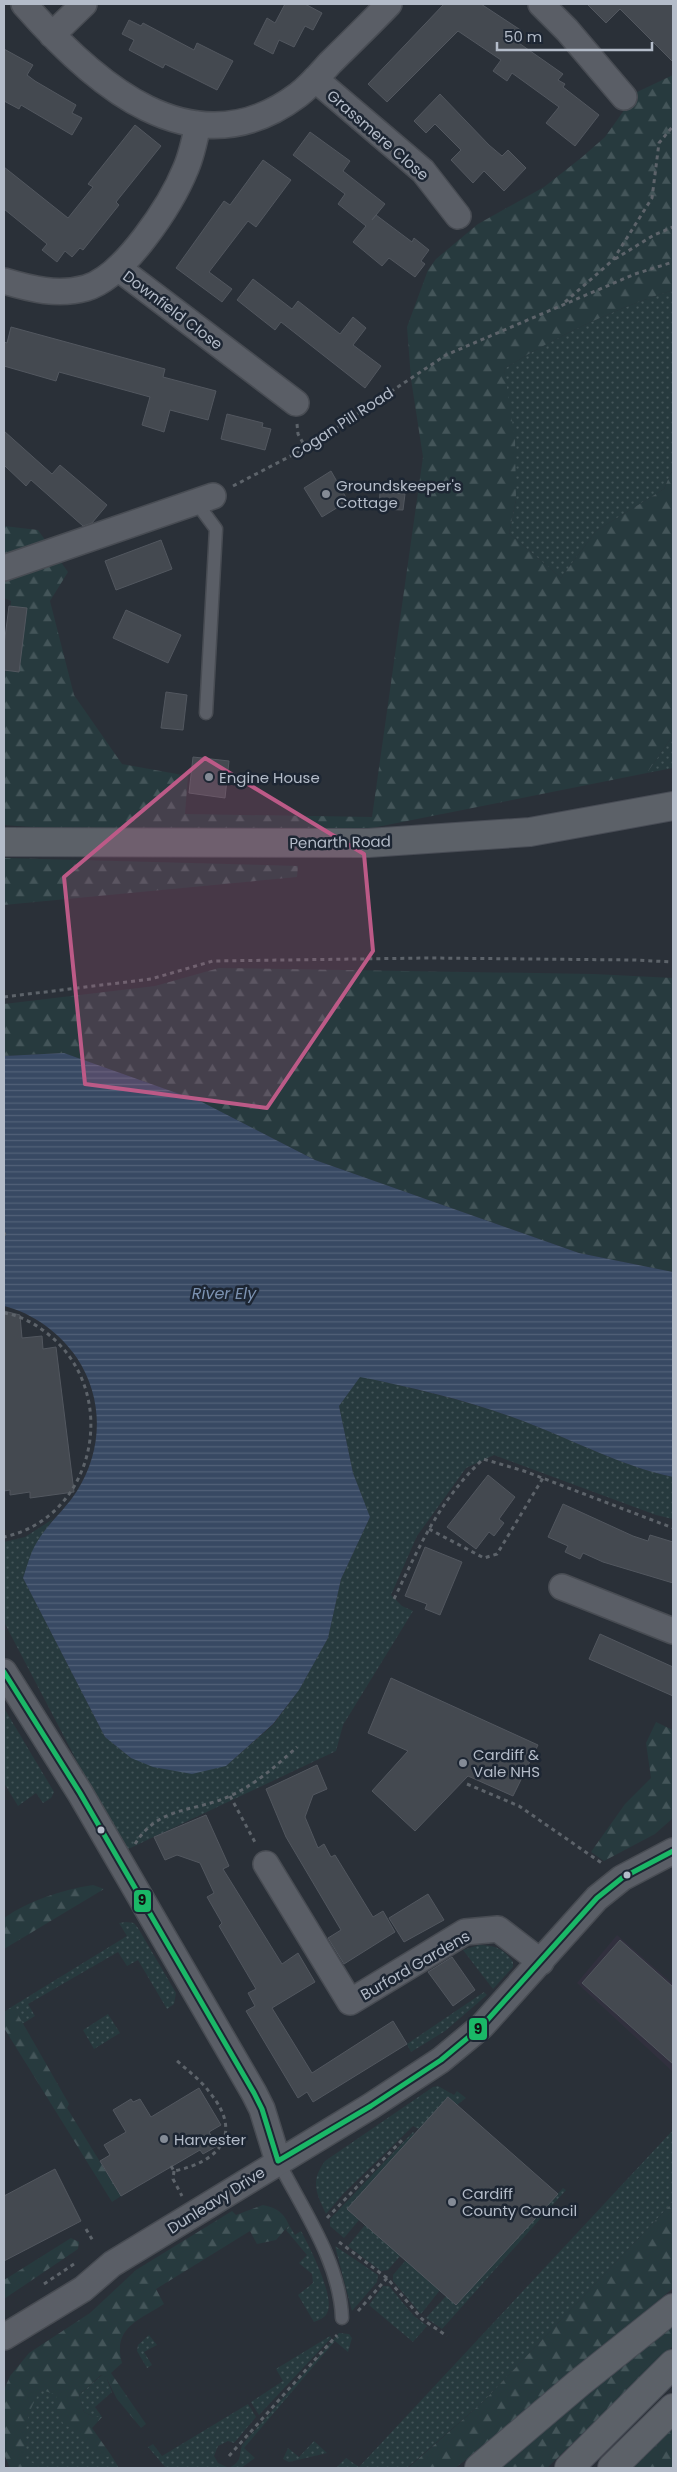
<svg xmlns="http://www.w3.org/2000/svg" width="677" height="2472" font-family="Poppins,sans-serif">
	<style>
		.medical { fill: #31303e }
		.grass { fill: url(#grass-dots) }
		.forest { fill: url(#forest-firs) }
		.water { fill: url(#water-rules) }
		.building { fill: #444950; stroke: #52575f }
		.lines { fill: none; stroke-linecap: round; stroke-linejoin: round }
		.service-casing { stroke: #484c53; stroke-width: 15 }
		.minor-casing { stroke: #484c53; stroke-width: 28 }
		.primary-casing { stroke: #484c55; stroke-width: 30 }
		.path { stroke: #5d636a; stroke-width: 3; stroke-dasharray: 4 4; stroke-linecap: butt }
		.service { stroke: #5a5e66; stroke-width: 12 }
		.minor { stroke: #5a5e66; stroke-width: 25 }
		.primary { stroke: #5c6168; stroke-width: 28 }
		.bus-1-casing { stroke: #1d2633; stroke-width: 9 }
		.bus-1 { stroke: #1ab867; stroke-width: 5 }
		.marked { fill: #bc5a87; fill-opacity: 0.2; stroke: #bc5a87; stroke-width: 4; stroke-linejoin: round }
		.poi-dot { fill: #848b96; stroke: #1d2633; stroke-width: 2 }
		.bus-dot { fill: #b4bcc9; stroke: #1d2633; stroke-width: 2 }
		.labels { text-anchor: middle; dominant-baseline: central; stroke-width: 5; stroke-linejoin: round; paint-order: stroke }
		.street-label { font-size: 15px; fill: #b4bcc9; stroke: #1d2633 }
		.poi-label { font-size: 15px; fill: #b4bcc9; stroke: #1d2633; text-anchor: start }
		.water-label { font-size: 16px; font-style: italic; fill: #7c92b1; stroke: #1d2633 }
		.line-badge { stroke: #1d2633; stroke-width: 2 }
		.pale-badge-label { font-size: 14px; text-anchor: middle; font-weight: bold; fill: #111 }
	</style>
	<defs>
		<pattern id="grass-dots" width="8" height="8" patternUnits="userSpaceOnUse" patternTransform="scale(1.25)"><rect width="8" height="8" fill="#273a3e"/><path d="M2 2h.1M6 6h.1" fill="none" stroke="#445559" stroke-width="1.8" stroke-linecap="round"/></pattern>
		<pattern id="forest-firs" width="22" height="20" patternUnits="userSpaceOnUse" patternTransform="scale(1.25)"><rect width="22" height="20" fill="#273a3e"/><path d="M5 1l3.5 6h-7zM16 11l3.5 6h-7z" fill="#445559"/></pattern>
		<pattern id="water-rules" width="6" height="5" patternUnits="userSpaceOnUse" patternTransform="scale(1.25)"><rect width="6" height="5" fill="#384963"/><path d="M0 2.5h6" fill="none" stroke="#526178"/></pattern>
	</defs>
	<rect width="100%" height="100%" fill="#2a3038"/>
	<path class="medical" d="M617,1935L673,1984V2072L577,1983Z"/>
	<path class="grass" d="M673,290V468L664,489L596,531L561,578L509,533L516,500L504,369C556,336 614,309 673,290Z
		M673,735V768L647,773Z
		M360,1376C415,1389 470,1401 523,1421C573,1440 621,1466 673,1477V1519L656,1515L494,1455L466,1468L417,1536L391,1595L402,1606L413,1611L343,1725L336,1751L124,1851L4,1622V1542L25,1537L53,1519L36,1544L23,1578L105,1737L131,1758L226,1766L273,1725L299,1690L328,1638L341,1579L370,1517L353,1473L339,1406Z
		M4,1708L54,1792L51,1798L43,1803L36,1793L18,1806L4,1783Z
		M126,1922L134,1923L138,1928L176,1993L174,2004L167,2009L138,1960L127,1966L118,1952L28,2004L35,2016L22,2024L13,2006L127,1936L119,1923Z
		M479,1945C495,1945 504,1949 513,1962V1967L493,1989L463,1950Z
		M484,1992L487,1995L445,2031L411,2052L407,2044Z
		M108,2014L120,2033L94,2049L83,2030Z
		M438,2086L454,2095L457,2091L466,2098L457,2105L448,2097L419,2129L413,2126L344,2193L326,2214C316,2192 310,2182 325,2161L433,2087Z
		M673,2130V2202L484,2401L407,2468H336L346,2458L359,2467Z
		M413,2132L415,2134L347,2209L359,2220L344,2238L330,2226V2219Z
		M563,2188L566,2190L442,2329L426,2318L446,2296L456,2305Z
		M289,2225L295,2235L301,2231C309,2246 336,2298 327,2313C325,2318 319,2320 314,2322L298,2295L313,2283L312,2274L299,2263L307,2255L286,2230Z
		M365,2225L400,2256L388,2270L381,2271L348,2246Z
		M335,2246L378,2275L377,2282L352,2311Z
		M406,2260L440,2290L421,2314L393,2281V2275Z
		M383,2286H389L414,2316L427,2326L413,2342L369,2305Z
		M339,2333L349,2334L352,2338L348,2352L335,2341L244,2448L255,2458L241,2468H166L148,2447L153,2444L162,2456L248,2404L256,2417L234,2443L228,2441L218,2446L214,2456L218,2463L229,2468C243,2460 238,2457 242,2445Z
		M149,2335L157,2345L144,2352L152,2365L147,2368L137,2351L138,2345Z
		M330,2336L331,2338L259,2415L251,2402L283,2381L276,2369Z
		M102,2375L106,2377L112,2392L95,2407L102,2417H94L84,2412L79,2395Z
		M39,2381L63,2390L101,2454L111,2455L119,2468H27L16,2415Z
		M314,2441L327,2453L289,2462L283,2459L288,2448L299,2457Z"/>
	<path class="forest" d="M673,75V290C614,309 556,336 504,369L515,439L516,500L509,533L561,578L596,531L664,489L673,468V735L647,773L372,828L139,835L4,825V691L11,601L4,598V526L38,530L68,572L50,601L74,695L122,764L188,776L185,814L372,817L423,457L411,379L407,327L428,270L436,259L478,224L544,187L581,158L605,137L637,92Z
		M4,858L298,866L297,877L4,905Z
		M219,968L594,974L673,978V1272L579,1253L315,1160L202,1102L64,1053L4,1056V1004L155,986Z
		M656,1722L673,1730V1818L655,1834L604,1861L591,1852L625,1804L651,1778L646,1743Z
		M93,1885L104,1889L4,1949V1918C30,1900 61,1890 93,1885Z
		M13,2006L69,2104L67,2108L121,2196L112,2202L4,2028V2012Z
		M673,2202V2288L517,2422L455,2468H408L484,2401Z
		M263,2205C277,2208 283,2212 289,2225L276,2240L257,2244L250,2231L156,2289L164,2304C139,2320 112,2328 122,2363L111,2373L146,2424L141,2428L117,2399L106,2377L101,2375L79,2395L84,2412L94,2417H102L92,2428L111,2455L107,2457L101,2454L79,2431L64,2425L54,2406L57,2395L42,2390C26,2409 24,2434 25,2458L40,2468H10L4,2454V2390L10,2376L29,2353L90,2313L136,2270L232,2211L236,2215Z
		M71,2238L79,2242L78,2249L4,2299V2280Z
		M673,2321V2346L547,2468H496Z
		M673,2427V2468H632Z"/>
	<path class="water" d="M64,1053L202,1102L315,1160L579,1253L673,1272V1477C621,1466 573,1440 523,1421C470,1401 415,1388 360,1377L339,1406L353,1473L370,1517L341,1579L328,1638L299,1690L273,1724L226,1766L192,1774L153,1767L131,1758L105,1737L23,1578C27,1567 30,1553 37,1542C48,1523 65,1510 77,1491C103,1450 104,1399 77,1358C60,1333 33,1313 4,1306V1056Z"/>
	<path class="building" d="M285,4H305L322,13L313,30L305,26L294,47L279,40L273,54L254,44L267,18L275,23Z
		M444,4H481L522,31L516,41L563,74L558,80L565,84L563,87L599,115L575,146L546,123L559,107L512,73L507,81L493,71L501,60L458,31L387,102L368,84Z
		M587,4H673V62L620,9L606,23Z
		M129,20L141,26L143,23L194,50L197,43L233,61L217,90L165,64L163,68L129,50L134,40L122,34Z
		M4,49L33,65L27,75L35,81L76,105L72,113L82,118L72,135L21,105L19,109L4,101Z
		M440,94L489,145L502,156L508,150L526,168L504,191L484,171L473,183L451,160L461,150L435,124L426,133L414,121Z
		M135,125L161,146L116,202L119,205L83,250L80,248L72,257L65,251L57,262L42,250L47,244L4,209V167L68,218L93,187L88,184Z
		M310,132L350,161L343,171L385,204L372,220L376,215L412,242L414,238L429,250L421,261L425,264L415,277L389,258L382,266L353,242L366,226L338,204L345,194L293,155Z
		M263,160L291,180L256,227L248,221L209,272L232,289L222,302L176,268L224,201L230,205Z
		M253,279L292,309L298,301L340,334L353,317L366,328L353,345L381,366L365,388L281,322L275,330L237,300Z
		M11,327L165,369L163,377L216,391L208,420L170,410L164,432L142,425L150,397L59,372L56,381L4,366V342L7,343Z
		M227,414L263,423L262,427L271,429L265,450L221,439Z
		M4,431L52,474L60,465L107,505L92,523L83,526L31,480L26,486L4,465Z
		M331,471L348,501L322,517L304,488Z
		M380,492L405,494L403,510L379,509Z
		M161,540L172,569L116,590L105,561Z
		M9,606L27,608L19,672L4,670V645Z
		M126,610L181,635L168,663L113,638Z
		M166,692L187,695L183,730L161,728Z
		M193,757L229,761L225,798L189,793Z
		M4,1311L20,1315L22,1338L42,1336L43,1349L56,1347L74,1492L30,1498V1492L10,1495V1490L4,1491Z
		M488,1475L515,1497L499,1519L504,1523L494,1536L489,1532L476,1549L447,1527Z
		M563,1504L633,1536L648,1541L650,1535L673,1542V1583L603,1562L583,1553L580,1559L565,1552L568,1546L548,1537Z
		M425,1547L462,1562L440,1615L425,1609L427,1604L405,1596Z
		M600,1634L673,1667V1696L589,1659Z
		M391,1678L538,1745L513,1796L468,1776L415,1831L372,1791L408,1751L368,1733Z
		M317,1765L327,1789L313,1795L305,1817L318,1848L324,1844L331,1857L335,1855L373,1917L383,1911L395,1932L344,1964L328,1938L341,1930L286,1837L266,1789Z
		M206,1815L229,1866L223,1869L282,1964L298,1953L315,1982L272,2008L312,2073L393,2021L407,2044L313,2102L307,2092L298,2098L246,2011L255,2006L248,1993L256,1989L219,1926L222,1923L207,1897L214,1893L200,1863L177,1855L165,1860L154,1837Z
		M428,1894L444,1920L404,1942L389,1918Z
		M620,1940L673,1987V2064L582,1983Z
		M452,1957L475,1990L453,2006L428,1972Z
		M199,2088L221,2125L209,2132L217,2146L203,2154L200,2150L121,2196L100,2161L110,2155L104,2145L126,2132L113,2110L131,2099L133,2102L140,2099L151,2117Z
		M448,2097L558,2194L456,2305L347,2209Z
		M55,2169L81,2221L4,2261V2196Z"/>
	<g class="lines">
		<defs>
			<path id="service" d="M196,502L216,529L206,713
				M278,2161C303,2210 340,2262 342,2318"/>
			<path id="minor" d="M24,4C92,82 193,174 298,95C310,86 320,74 330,63C350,43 370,24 389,4
				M541,4L567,30L624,97
				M52,35L84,4
				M315,79L423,171L458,216
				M118,268L296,403
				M4,281C31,289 58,296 86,288C124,277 171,205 186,168C192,154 195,139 198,124
				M4,568L213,496
				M562,1587L673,1631
				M4,1672L80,1793L254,2093L262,2109L278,2161
				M266,1864L350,2002L465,1932L498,1929L541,1962
				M4,2337L83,2289L112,2264L371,2106L441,2060L482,2026L597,1898L622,1878L673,1851"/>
			<path id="primary" d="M4,842L368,843L530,832L673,806
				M479,2468L579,2383L673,2308
				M569,2468L673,2364
				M612,2468L673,2408"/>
		</defs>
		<use href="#service" class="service-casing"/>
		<use href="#minor" class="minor-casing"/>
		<use href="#primary" class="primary-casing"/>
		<path class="path" d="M615,259L654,235L673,227
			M565,302L613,260L652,198L659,143L673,126
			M297,424L298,434L306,448
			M233,486L306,448L446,355L635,274L673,262
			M4,997L151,979L213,961L428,958L634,960L673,962
			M4,1234H6
			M4,1313C24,1316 42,1328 56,1341C120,1403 92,1518 4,1537
			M429,1529L484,1558L497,1554L543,1478
			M394,1599C420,1545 439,1501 483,1459L524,1471L673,1528
			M467,1784L519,1806L603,1864
			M230,1796L256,1844
			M135,1844C159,1805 194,1813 232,1795C257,1783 276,1766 297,1747
			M171,2166L174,2171C219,2162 244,2134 210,2093C201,2080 188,2071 176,2060
			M174,2171L173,2179L182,2196
			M327,2218L403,2139
			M86,2229L93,2241
			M339,2242L387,2278
			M44,2284L74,2264
			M358,2311L387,2278L422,2319L447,2336
			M229,2456L337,2335"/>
		<use href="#service" class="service"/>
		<use href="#minor" class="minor"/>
		<use href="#primary" class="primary"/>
		<defs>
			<path id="bus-1" d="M4,1672L80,1793L254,2093L262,2109L278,2161L371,2106L441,2060L482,2026L597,1898L622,1878L673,1851"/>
		</defs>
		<use href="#bus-1" class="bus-1-casing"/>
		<use href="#bus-1" class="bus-1"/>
	</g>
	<path class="marked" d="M205,758L364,854L373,951L267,1108L85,1084L64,877Z"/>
	<g class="poi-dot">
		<circle cx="326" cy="494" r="5"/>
		<circle cx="209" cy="777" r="5"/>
		<circle cx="463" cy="1763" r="5"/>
		<circle cx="164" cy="2139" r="5"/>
		<circle cx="452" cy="2202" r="5"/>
	</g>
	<g class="bus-dot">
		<circle cx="101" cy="1830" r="4.5"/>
		<circle cx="627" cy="1875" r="4.5"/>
	</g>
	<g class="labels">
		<g class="street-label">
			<text transform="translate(378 135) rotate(41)">Grassmere Close</text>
			<text transform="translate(173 310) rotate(37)">Downfield Close</text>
			<text transform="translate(342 423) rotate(-33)">Cogan Pill Road</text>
			<text transform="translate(340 842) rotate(-1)">Penarth Road</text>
			<text transform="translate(415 1965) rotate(-30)">Burford Gardens</text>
			<text transform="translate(216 2200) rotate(-32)">Dunleavy Drive</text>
		</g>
		<g class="poi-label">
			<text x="336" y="485">Groundskeeper's<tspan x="336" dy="17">Cottage</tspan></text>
			<text x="219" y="777">Engine House</text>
			<text x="473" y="1754">Cardiff &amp;<tspan x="473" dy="17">Vale NHS</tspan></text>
			<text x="174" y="2139">Harvester</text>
			<text x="462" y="2193">Cardiff<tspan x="462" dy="17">County Council</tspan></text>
		</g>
		<g class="water-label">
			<text x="224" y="1293">River Ely</text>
		</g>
	</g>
	<g class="line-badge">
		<rect x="133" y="1889" width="19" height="24" rx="5" fill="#1ab867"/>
		<rect x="468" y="2017" width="20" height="24" rx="5" fill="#1ab867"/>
	</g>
	<g class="pale-badge-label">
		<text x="142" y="1905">9</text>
		<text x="478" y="2034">9</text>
	</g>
	<rect width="677" height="2472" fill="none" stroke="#b4bcc9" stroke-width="10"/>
	<path d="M497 42v8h155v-8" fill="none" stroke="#b4bcc9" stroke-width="2.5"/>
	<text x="504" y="42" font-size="15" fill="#b4bcc9" stroke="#1d2633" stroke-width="4" paint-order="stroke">50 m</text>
</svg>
